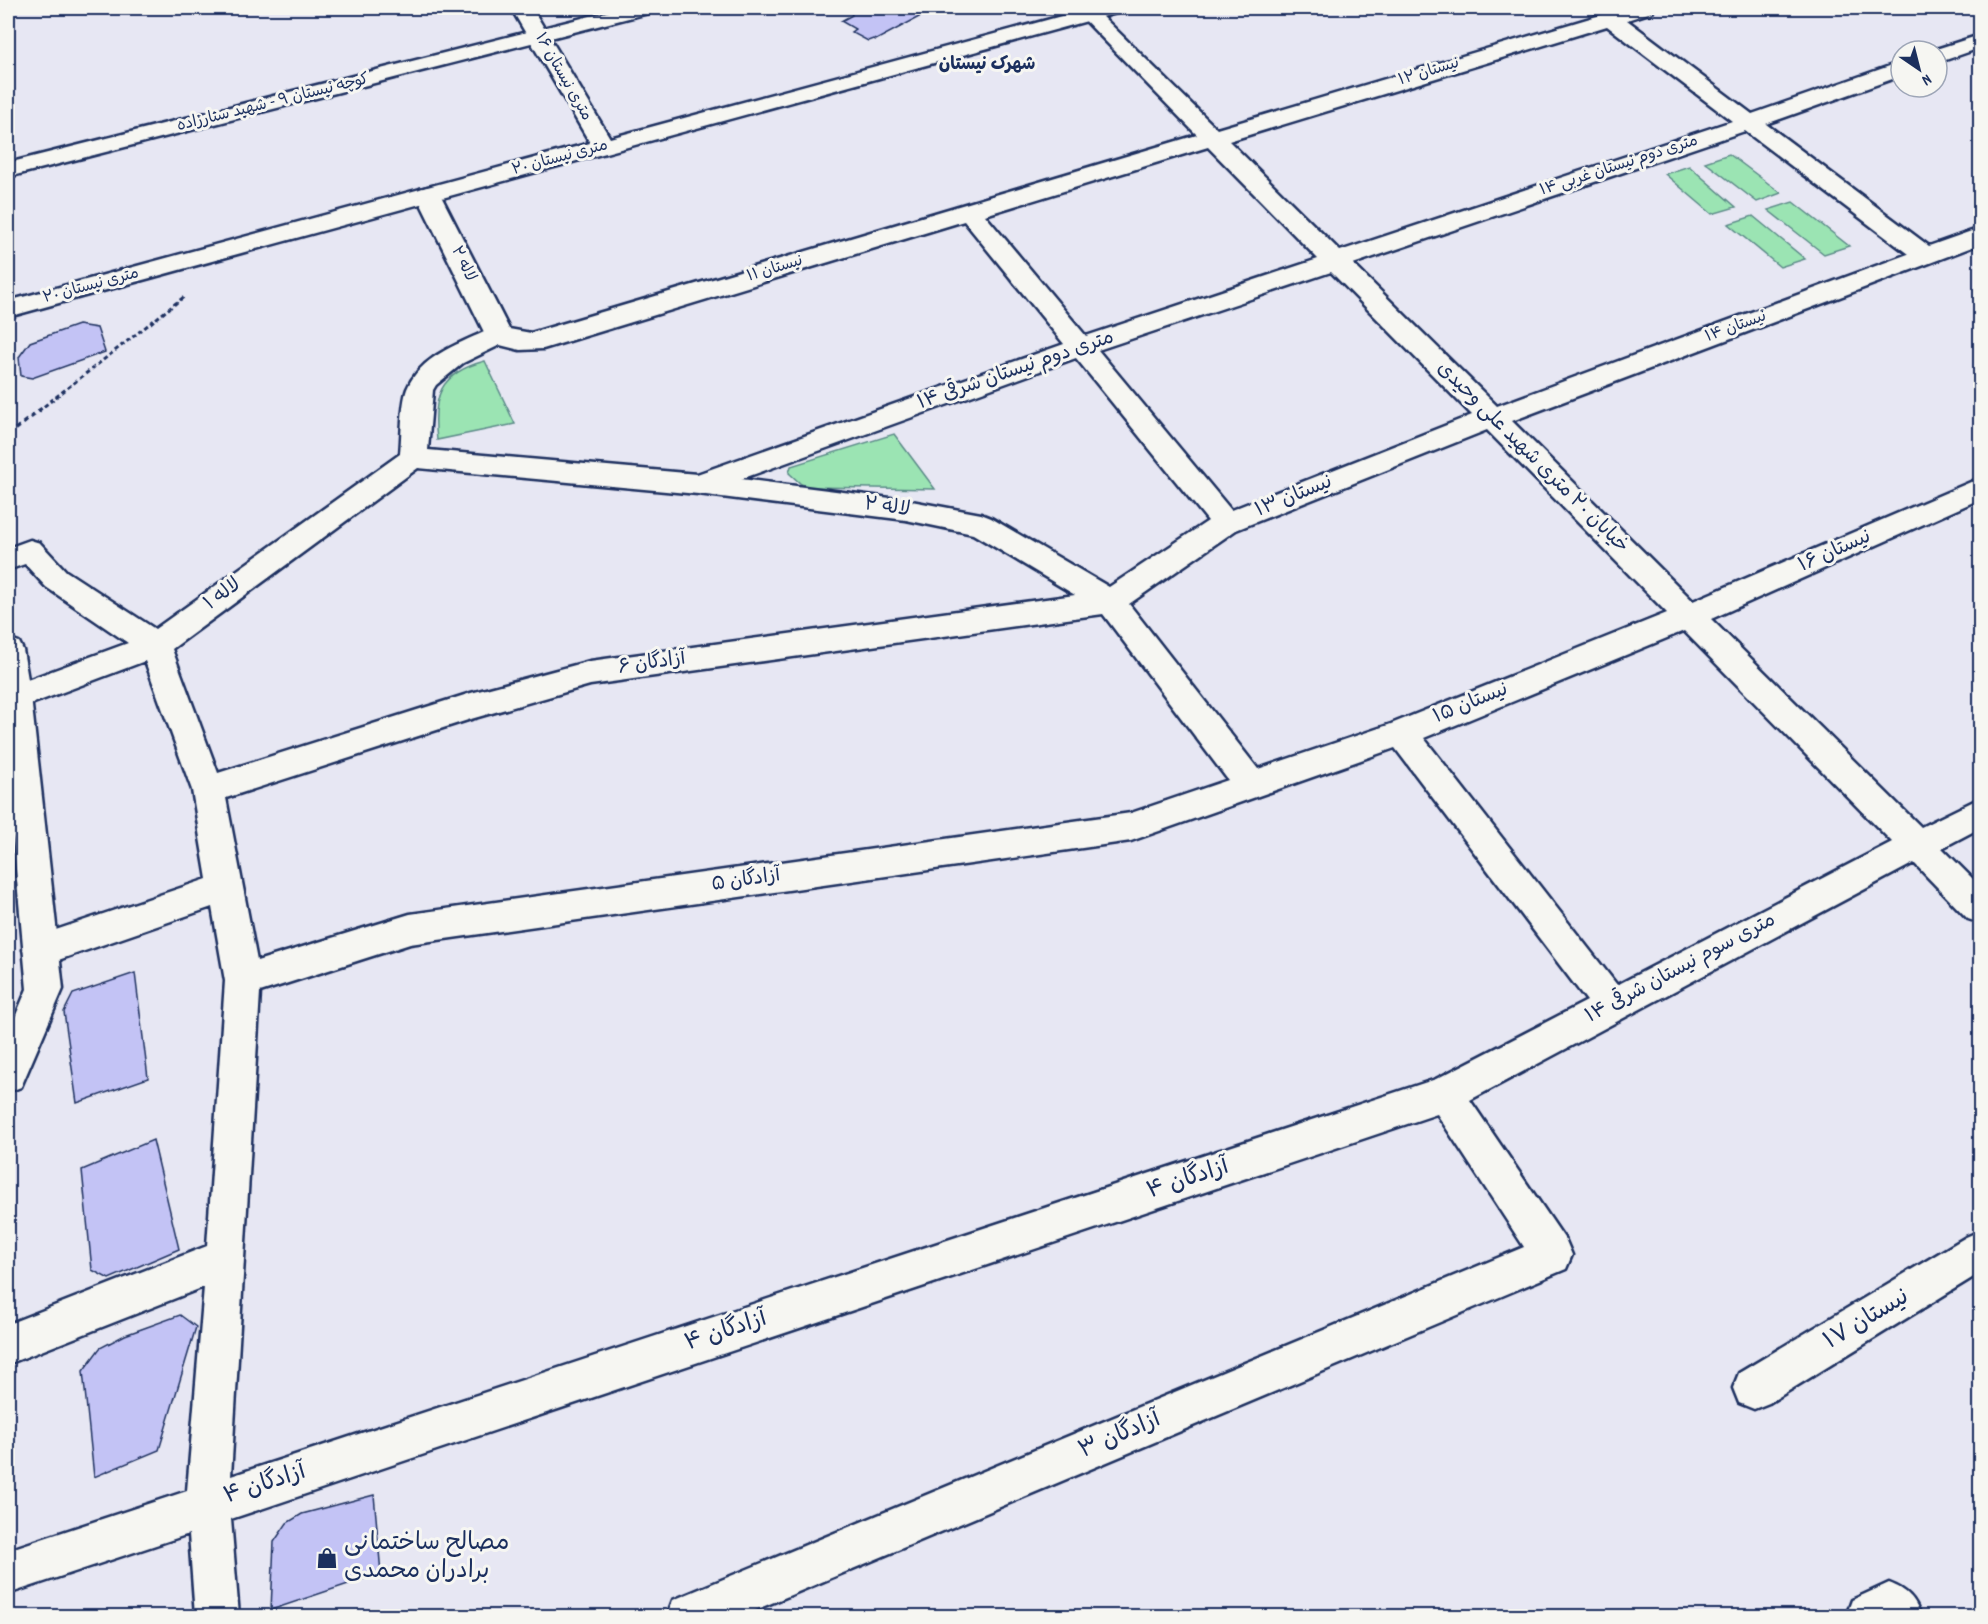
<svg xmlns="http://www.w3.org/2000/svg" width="1988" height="1624" font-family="Dekko,'Playpen Sans Arabic',sans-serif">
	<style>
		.green { fill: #9be4b3; stroke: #5b8a88; stroke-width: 1.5 }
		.building { fill: #c3c3f5; stroke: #1b2f5e; stroke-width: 1.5 }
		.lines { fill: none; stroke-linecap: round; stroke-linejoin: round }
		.street-casing { stroke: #1b2f5e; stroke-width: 5 }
		.secondary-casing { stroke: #1b2f5e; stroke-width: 5 }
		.path-far1 { stroke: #1b2f5e; stroke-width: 3; stroke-dasharray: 4.5 3; stroke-linecap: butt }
		.path { stroke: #1b2f5e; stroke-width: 4; stroke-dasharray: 5 4.5; stroke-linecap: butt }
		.street { fill: #f6f6f2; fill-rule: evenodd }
		.secondary { fill: #f6f6f2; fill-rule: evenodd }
		.labels { text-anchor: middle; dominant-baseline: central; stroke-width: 6; stroke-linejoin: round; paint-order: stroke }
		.far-street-label { font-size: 16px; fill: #1b2f5e; stroke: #f6f6f2 }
		.far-neighbourhood-label { font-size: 18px; font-weight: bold; fill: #1b2f5e; stroke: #f6f6f2 }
		.street-label { font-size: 20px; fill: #1b2f5e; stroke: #f6f6f2 }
		.near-street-label { font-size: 24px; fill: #1b2f5e; stroke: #f6f6f2 }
		.near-poi-label { font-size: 24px; fill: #1b2f5e; stroke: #f6f6f2; text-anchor: start }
	</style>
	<rect width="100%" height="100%" fill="#e7e7f3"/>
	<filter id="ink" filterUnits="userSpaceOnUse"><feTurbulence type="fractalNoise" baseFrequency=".0167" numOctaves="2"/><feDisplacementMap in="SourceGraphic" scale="12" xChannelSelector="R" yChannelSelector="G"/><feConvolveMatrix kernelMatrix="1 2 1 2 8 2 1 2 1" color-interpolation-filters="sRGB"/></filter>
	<g filter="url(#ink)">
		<path class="green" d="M1729,154L1781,193L1757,202L1705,162Z
			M1689,166L1736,207L1712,214L1665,174Z
			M1793,202L1849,246L1824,254L1768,210Z
			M1753,216L1805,259L1780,267L1728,224Z
			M485,361L515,424L437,440C432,397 439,373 485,361Z
			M894,434L935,489L810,487L801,484L789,473L791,466Z"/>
		<path class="building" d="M859,8H936L876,40L873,39L868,41L851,32L855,29L841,21L852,15L851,11Z
			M78,325L97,328L105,352L32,378L21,376L19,357L30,342Z
			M135,973L148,1078L77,1103L64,1012L73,994Z
			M153,1140L179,1249L109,1279L92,1270L82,1170Z
			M180,1315L196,1327L159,1450L94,1477L83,1371L100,1348L125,1335Z
			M374,1495L381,1573L271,1610L274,1542L287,1523L302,1514Z"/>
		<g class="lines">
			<defs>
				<path id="street" d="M622,8H656L652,12L8,177V163Z
					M1073,8H1094L1217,129L1624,8H1655L1652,12L1627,20L1752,114L1901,62V76L1766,124L1929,246L1980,228V244L1512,421L1693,601L1980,478V499L1711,619L1921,827L1980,798V828L1942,848L1980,886V923L1968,919L1914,863L1470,1100L1566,1241L1572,1255L1566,1269L741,1616H667L673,1600L1524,1247L1437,1114L231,1519L239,1616H195L189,1534L8,1594V1550L187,1491L204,1287L8,1364V1324L207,1246L225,981L212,907L41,966L29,961L23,950L29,939L207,879L192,790L145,661L26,706L15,709L8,707V687L128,643L46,587L25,564L8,570V548L30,540L40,543L66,571L155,629L400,454C402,435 401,405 407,389C420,357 456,345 484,332L416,194L420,189L428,187L436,189L440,194L509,329L531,333L1197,135ZM1607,26L1732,121L1340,251L1229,141ZM1745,131L1908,254L1497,406L1353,264ZM1208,147L1318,259L1086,336L985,215ZM964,221L1064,344L697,474L428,450L433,390L436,385L463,363L500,345L520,350L543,349ZM1331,272L1472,415L1231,510L1098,350ZM1076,358L1208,521L1109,587L991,518L981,514L906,500L741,479ZM1487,430L1667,613L1391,724L1258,769L1129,604L1236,530ZM418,468L698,494L906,520L973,534L1075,595L590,661L471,693L218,773L172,649ZM1103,614L1228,780L1131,813L410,914L257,961L226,798L471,719L590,685ZM1684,631L1892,842L1617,985L1424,738ZM1395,748L1587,1001L1436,1079L231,1476L260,992L410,944L1131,841Z
					M1980,35V48L1937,63V51H1930Z
					M1980,1231V1273L1769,1403L1754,1409L1739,1403L1733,1388L1739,1373L1966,1237Z
					M1889,1583C1907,1590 1915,1598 1921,1616H1846L1852,1600Z"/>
				<path id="secondary" d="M511,8H532L610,138L1091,8H1124L1120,12L8,317V301L590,143Z
					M8,638L19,642L23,650L31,697L63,989L21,1087L8,1092V1034L27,989L8,782Z"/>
			</defs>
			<use href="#street" class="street-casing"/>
			<use href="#secondary" class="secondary-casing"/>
			<path class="path-far1" d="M38,411L185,296"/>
			<path class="path" d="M8,435L40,410"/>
			<use href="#street" class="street"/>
			<use href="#secondary" class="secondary"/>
		</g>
	</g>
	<defs>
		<symbol id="shop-bare" viewBox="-9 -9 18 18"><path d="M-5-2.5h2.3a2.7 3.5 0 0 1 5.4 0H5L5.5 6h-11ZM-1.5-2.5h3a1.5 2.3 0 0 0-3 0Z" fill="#1b2f5e" stroke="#f6f6f2" stroke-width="2.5" paint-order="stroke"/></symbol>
	</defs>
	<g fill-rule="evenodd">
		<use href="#shop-bare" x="312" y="1543" width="30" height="30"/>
	</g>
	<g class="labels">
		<g class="far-street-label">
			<text transform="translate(1429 72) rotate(-17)">نیستان ۱۲</text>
			<text transform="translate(563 77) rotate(60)">۱۶ متری نیستان</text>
			<text transform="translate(273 103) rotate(-14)">کوچه نیستان ۹ - شهید ستارزاده</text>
			<text transform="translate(560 158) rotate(-15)">۲۰ متری نیستان</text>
			<text transform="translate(1619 166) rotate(-18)">۱۴ متری دوم نیستان غربی</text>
			<text transform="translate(463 264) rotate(64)">لاله ۲</text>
			<text transform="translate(775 269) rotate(-17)">نیستان ۱۱</text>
			<text transform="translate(91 286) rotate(-15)">۲۰ متری نیستان</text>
			<text transform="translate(1736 327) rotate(-20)">نیستان ۱۴</text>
		</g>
		<g class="far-neighbourhood-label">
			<text x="987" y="65">شهرک نیستان</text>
		</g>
		<g class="street-label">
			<text transform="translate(1016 371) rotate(-19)">۱۴ متری دوم نیستان شرقی</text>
			<text transform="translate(1532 458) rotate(45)">خیابان ۲۰ متری شهید علی وحیدی</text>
			<text transform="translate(1294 497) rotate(-22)">نیستان ۱۳</text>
			<text transform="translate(887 508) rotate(8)">لاله ۲</text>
			<text transform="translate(1835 552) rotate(-24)">نیستان ۱۶</text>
			<text transform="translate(223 595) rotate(-36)">لاله ۱</text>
			<text transform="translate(652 664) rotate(-8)">آزادگان ۶</text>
			<text transform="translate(1471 704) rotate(-22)">نیستان ۱۵</text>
			<text transform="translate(746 881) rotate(-8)">آزادگان ۵</text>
			<text transform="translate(1681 969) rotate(-28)">۱۴ متری سوم نیستان شرقی</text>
		</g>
		<g class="near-street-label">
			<text transform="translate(1188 1180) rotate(-18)">آزادگان ۴</text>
			<text transform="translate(1867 1320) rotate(-31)">نیستان ۱۷</text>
			<text transform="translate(726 1332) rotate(-18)">آزادگان ۴</text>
			<text transform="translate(1120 1436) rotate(-23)">آزادگان ۳</text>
			<text transform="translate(265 1485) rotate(-18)">آزادگان ۴</text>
		</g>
		<g class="near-poi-label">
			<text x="344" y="1544">مصالح ساختمانی<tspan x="344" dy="28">برادران محمدی</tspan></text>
		</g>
	</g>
	<rect width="1988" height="1624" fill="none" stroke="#f6f6f2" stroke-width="30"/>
	<rect x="15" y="15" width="1958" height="1594" fill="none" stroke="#1b2f5e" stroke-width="2" filter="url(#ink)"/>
	<g transform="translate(1919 69) rotate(145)"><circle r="28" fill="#f6f6f2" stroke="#9ea6b7" stroke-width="1.5"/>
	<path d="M0-4.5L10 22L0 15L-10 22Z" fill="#1b2f5e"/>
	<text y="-9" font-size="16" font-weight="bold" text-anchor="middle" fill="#1b2f5e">N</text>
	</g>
</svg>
